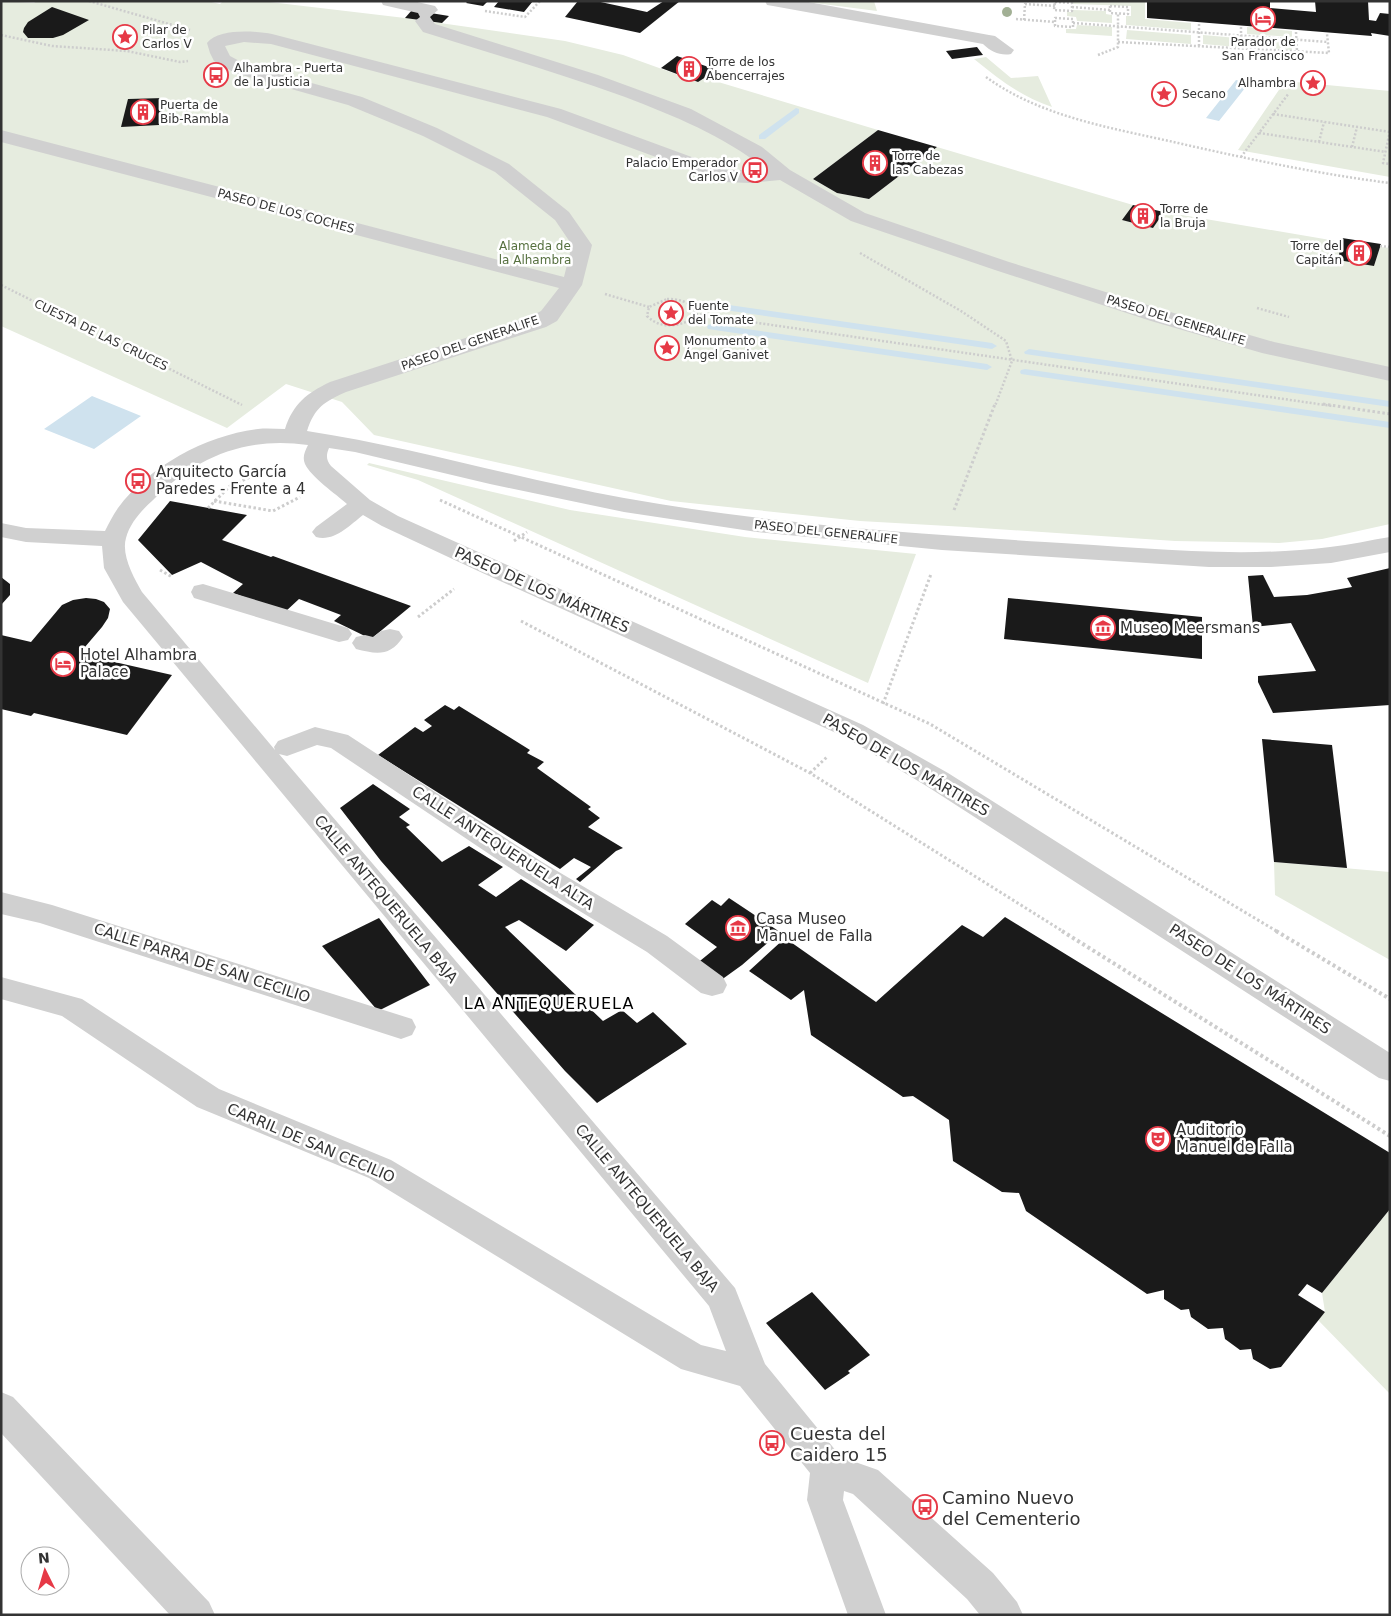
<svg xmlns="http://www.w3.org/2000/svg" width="1391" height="1616" font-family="'DejaVu Sans',sans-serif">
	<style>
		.green { fill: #e6ecdf }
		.water { fill: #cfe2ee }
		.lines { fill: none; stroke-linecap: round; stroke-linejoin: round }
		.stream { fill: #cfe2ee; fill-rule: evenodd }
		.building { fill: #1a1a1a }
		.path-far2 { stroke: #cdcdcd; stroke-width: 2.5; stroke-dasharray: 2 2; stroke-linecap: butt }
		.path-far1 { stroke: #cdcdcd; stroke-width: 3; stroke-dasharray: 2.5 2.5; stroke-linecap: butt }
		.path { stroke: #cdcdcd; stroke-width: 4; stroke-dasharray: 3 3; stroke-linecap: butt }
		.minor { fill: #d0d0d0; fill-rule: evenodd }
		.tree { fill: #a2b095 }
		.labels { text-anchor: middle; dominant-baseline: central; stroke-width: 5; stroke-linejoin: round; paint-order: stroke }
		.far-poi-label { font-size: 12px; fill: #333; stroke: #fff; text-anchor: start }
		.far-street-label { font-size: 12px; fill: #333; stroke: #fff }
		.far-park-label { font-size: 12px; fill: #56703f; stroke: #fff }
		.poi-label { font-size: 15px; fill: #333; stroke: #fff; text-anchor: start }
		.street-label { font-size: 15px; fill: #333; stroke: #fff }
		.neighbourhood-label { font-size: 16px; letter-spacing: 1px; fill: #000; stroke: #fff }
		.near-poi-label { font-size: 18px; fill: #333; stroke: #fff; text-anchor: start }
	</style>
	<rect width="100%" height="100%" fill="#fff"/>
	<path class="green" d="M1,1L34,3L37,1H207L220,4L223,1H261L405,18L565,41L623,55L698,82L705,78L878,130L813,179L837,193L869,199L937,147L1133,205L1123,220L1153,228L1164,212L1342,242L1374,266L1380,247L1390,248V524L1322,539L1279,543L1175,541L966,527L860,521L671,501L374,435L342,402L286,384L227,428L1,326Z
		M807,1H874L877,11L807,2Z
		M1067,1H1145V19L1191,23V30L1126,25V16H1131V6L1074,4Z
		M1073,10L1106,11V14L1112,15V23L1077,21L1076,17L1067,16V12H1073Z
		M1077,25L1112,27V36L1066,33V29H1076Z
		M1247,27L1292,31V37L1247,34Z
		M1127,30L1191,35V44L1126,39Z
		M1203,35L1237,38V47L1203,44Z
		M1247,38L1292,41V50L1248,46Z
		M986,57L1011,78L1038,76L1052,107C1020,96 1000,80 974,59Z
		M1285,81L1390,91V177L1238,150Z
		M369,463L570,510L745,537L916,554L868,683L418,480L367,465Z
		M1274,862L1390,872V960L1275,895Z
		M1390,1209V1394L1318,1320L1325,1312L1322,1293Z"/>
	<path class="water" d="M1236,80L1249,83L1219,121L1206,118Z
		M92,396L141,416L94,449L44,429Z"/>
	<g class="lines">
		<path class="stream" d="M796,108L799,109V113L765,139H759V135Z
			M722,304L992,343L997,346L992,349L718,309L717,307Z
			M712,324L987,364L992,367L987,370L708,329L707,327L708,325Z
			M1029,349L1390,401V407L1025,354L1024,352Z
			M1025,369L1390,422V428L1021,374L1020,372L1021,370Z"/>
	</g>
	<path class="building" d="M468,1H488L483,6L466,3Z
		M499,1H533L524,12L494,7Z
		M578,1H596L647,12L664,1H680L640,33L565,17Z
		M1147,1H1270V8L1316,12L1315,1H1368L1369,20L1376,21L1380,13L1390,14V36L1371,33L1372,36L1147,18Z
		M52,7L89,20L63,35L53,38H28L23,32L24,28L28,22Z
		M412,10L449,16L442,23L405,18Z
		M977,47L983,55L952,59L946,51Z
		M677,56L717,70L698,82L661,68Z
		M164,98L159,125L121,127L128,99Z
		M878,130L937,147L869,199L837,193L813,179Z
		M1133,205L1164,212L1153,228L1122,220Z
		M1342,238L1381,244L1374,266L1338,260Z
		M170,501L247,515L222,540L271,557L273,556L411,606L371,639L334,621L341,615L299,599L285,612L233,593L243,584L201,562L172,575L138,540Z
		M1390,568V705L1273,713L1258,682V676L1316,671L1291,623L1253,627L1248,576L1263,575L1274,597L1307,595L1352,587L1347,578Z
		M1,577L10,584V595L1,605Z
		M86,598L96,599L104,602L110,609L108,618L102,627L79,654L172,675L127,735L34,713L31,716L1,709V635L31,642L62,605L73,600Z
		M1008,598L1202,617V659L1004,639Z
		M445,705L454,710L459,706L530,750L527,753L544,762L537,768L591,807L588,809L600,818L588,827L623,848L616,851L580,882L576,879L591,867L574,858L560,869L378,755L415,727L423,732L432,726L424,720Z
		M1262,739L1332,745L1347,868L1274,862Z
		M373,784L410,809L399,817L410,825L406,827L442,862L469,846L503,867L478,885L496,897L521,879L594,925L566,951L519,920L505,927L603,1021L622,1010L637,1023L653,1012L687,1044L597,1103L565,1071L381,861L340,808Z
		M729,898L780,932L742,965L717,983L695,965L717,947L685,924L712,900L721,906Z
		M1005,917L1390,1153V1209L1322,1293L1307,1284L1298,1295L1325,1312L1281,1367L1270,1369L1253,1359L1251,1349L1240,1350L1225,1339L1223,1328L1208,1329L1191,1317L1189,1309L1181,1310L1164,1299V1290L1147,1294L1026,1211L1019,1193L1002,1192L953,1161L949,1120L913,1096L903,1097L811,1035L804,990L791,1000L749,971L785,938L876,1002L962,925L983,937Z
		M379,918L430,985L378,1011L322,946Z
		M812,1292L870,1355L848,1371L850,1373L825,1390L766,1323Z"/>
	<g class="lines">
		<path class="path-far2" d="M89,1L190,30
			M1055,2L1072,3V11L1054,10Z
			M1110,6L1128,7V14L1110,13Z
			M1072,7L1110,10
			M485,11L525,17L540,1
			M1055,18L1073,19V27L1055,26Z
			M1016,19L1055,22
			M1024,20L1025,4L1055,6
			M1073,23L1328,42
			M1199,24V46
			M1241,27V48
			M1296,32L1297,51
			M1,35L52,46L127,51L180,62L188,61
			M1118,42L1329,53L1327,34
			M1098,55L1118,47V14
			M986,77C1041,117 1112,128 1178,143C1248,159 1319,174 1390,183
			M1273,114L1390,132
			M1390,131L1383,163L1390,164
			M1259,133L1386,152
			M1319,142L1324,122
			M1352,147L1357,127
			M1241,157L1289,93
			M1380,246L1390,247
			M860,253L961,311L1006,341L1012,361L995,406
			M1,285L242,405
			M605,294L649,307
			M667,299C678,299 688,301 695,310L693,319C677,327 660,329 647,316L649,307Z
			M1257,308L1289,317
			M696,314L1332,406"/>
		<path class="path-far1" d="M1323,404L1390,414
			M440,500L930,724L1278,932
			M214,501L273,511L300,497
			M208,508L231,485L270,469
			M954,510L995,404
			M514,541L527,532
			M160,570L172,577
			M418,617L454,589
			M521,621L810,773L1064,932
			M883,704L931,574
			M810,773L828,756"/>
		<path class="path" d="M1062,931L1390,1136
			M1276,931L1390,999"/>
		<path class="minor" d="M381,1H413L435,6L438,10L430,17L435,24L598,75L691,109L762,147L790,170L865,213L1009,262L1167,311L1274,342L1390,367V381L1262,353L1151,321L995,270L851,221L780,180L750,183L724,182L547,117L271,44L244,42L225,46L230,56L247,65L362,97L437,128L509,164L569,212L592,245L582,285L557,321L546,327L346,392C324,402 315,407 307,431C413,447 518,479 624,498C763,523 904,533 1045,542C1139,547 1236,559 1330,547C1350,545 1370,540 1390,537V552L1331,563L1271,567H1209L942,550L757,532L624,512L490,484L355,452L329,448C326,455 326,460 331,466L370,500L398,516L863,725L948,773L1390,1053V1081L1379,1078L928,787L845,737L476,570L382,526L363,515C349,526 334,542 316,537L312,532L316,527L347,504C336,494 311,477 305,464C302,457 305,451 308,445C246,436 195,457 152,501C141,511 130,523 126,538C121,555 134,578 142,592L275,750L274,747L278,741L315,727L348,735L542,862L667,936L723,977L727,985L723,993L712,996L701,993L647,952L522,876L331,748L317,745L287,756L279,754L735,1288L765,1364L841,1457L878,1470L993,1573L1017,1602L1023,1615H980L967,1599L853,1494L844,1491L843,1500L886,1615H848L807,1500L810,1473L740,1386L681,1369L369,1178L197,1107L62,1016L1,999V977L82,999L219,1089L391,1160L701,1345L726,1351L709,1306L123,602L104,568L102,546L26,542L1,537V523L26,528L105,531C109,523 113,515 118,508C149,466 207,435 258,429C267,428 276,429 285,429C293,404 307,393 330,382L530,317L541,311L559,288L1,142V130L564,277L572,245L555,220L495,172L423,136L348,105L235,73L214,61L210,53L207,43C218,28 256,31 272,34L561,109L727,170H766C725,136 674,116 625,97C558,73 490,53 423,32L415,21L420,17L418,13L383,5Z
			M765,1H803L989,35L995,36L1014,50L1011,54C1001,56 991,52 983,44L773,6L767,5Z
			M203,584L348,628L352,634L348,640L339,642L194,598L191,592L194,586Z
			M390,629L399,631L403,637C390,657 376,654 356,649L352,643L356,637L365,635L373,637L381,631Z
			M1,892L52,905L412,1019L416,1027L412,1035L401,1039L40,923L1,914Z
			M1,1392L13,1397L209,1602L215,1615H170L1,1433Z"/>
	</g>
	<circle class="tree" cx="1007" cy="12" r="5"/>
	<defs>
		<symbol id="hotel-ring" viewBox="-11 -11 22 22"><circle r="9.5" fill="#fff" stroke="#e63946" stroke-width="1.5"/><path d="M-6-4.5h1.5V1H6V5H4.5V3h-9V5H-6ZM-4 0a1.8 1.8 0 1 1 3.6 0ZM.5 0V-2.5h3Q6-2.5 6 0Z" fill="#e63946"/></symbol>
		<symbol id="sight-ring" viewBox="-11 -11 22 22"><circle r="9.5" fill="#fff" stroke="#e63946" stroke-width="1.5"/><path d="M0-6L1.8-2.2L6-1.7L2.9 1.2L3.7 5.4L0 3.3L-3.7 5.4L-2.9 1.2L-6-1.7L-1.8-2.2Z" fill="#e63946"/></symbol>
		<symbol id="building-ring" viewBox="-11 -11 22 22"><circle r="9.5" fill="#fff" stroke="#e63946" stroke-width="1.5"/><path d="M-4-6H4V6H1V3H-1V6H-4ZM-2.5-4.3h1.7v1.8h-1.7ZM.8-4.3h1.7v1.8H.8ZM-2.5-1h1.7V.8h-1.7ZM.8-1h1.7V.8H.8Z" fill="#e63946"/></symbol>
		<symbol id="bus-ring" viewBox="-11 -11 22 22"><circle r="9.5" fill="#fff" stroke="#e63946" stroke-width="1.5"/><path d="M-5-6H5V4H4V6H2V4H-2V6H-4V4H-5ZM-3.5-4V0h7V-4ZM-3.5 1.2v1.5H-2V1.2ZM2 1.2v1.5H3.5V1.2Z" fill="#e63946"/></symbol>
		<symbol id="museum-ring" viewBox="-11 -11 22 22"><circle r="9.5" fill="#fff" stroke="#e63946" stroke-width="1.5"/><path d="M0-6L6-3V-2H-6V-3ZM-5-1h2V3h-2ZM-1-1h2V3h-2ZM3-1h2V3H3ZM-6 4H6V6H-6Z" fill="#e63946"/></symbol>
		<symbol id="theatre-ring" viewBox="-11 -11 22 22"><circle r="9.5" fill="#fff" stroke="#e63946" stroke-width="1.5"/><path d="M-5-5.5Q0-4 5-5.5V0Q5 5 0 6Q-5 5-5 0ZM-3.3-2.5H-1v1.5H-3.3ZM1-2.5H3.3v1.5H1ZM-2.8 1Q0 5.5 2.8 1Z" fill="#e63946"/></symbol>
	</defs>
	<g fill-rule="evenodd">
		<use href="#hotel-ring" x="1249" y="5" width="28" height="28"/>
		<use href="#sight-ring" x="111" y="23" width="28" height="28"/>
		<use href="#building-ring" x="675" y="55" width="28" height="28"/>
		<use href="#bus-ring" x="202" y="61" width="28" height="28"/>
		<use href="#sight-ring" x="1299" y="69" width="28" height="28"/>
		<use href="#sight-ring" x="1150" y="80" width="28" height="28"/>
		<use href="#building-ring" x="129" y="98" width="28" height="28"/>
		<use href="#building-ring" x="861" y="149" width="28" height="28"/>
		<use href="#bus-ring" x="741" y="156" width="28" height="28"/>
		<use href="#building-ring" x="1129" y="202" width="28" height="28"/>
		<use href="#building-ring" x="1345" y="239" width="28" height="28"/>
		<use href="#sight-ring" x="657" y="299" width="28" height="28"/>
		<use href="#sight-ring" x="653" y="334" width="28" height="28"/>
		<use href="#bus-ring" x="124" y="467" width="28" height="28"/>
		<use href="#museum-ring" x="1089" y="614" width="28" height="28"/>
		<use href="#hotel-ring" x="49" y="650" width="28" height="28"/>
		<use href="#museum-ring" x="724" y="914" width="28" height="28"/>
		<use href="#theatre-ring" x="1144" y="1125" width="28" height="28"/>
		<use href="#bus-ring" x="758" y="1429" width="28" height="28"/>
		<use href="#bus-ring" x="911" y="1493" width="28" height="28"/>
	</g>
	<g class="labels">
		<g class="far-poi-label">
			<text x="142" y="30">Pilar de<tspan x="142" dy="14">Carlos V</tspan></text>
			<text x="1263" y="42" text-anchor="middle">Parador de<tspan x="1263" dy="14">San Francisco</tspan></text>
			<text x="706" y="62">Torre de los<tspan x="706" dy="14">Abencerrajes</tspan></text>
			<text x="234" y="68">Alhambra - Puerta<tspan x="234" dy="14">de la Justicia</tspan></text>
			<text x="1296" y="83" text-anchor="end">Alhambra</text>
			<text x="1182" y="94">Secano</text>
			<text x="160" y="105">Puerta de<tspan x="160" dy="14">Bib-Rambla</tspan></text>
			<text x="892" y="156">Torre de<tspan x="892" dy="14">las Cabezas</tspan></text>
			<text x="738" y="163" text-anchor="end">Palacio Emperador<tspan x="738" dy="14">Carlos V</tspan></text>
			<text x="1160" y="209">Torre de<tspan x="1160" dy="14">la Bruja</tspan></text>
			<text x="1342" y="246" text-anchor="end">Torre del<tspan x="1342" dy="14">Capitán</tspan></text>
			<text x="688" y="306">Fuente<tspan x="688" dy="14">del Tomate</tspan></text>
			<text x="684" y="341">Monumento a<tspan x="684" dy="14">Ángel Ganivet</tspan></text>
		</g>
		<g class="far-street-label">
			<text transform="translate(286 211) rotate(15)">PASEO DE LOS COCHES</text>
			<text transform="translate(1176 320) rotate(17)">PASEO DEL GENERALIFE</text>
			<text transform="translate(101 335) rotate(26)">CUESTA DE LAS CRUCES</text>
			<text transform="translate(470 343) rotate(-19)">PASEO DEL GENERALIFE</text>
			<text transform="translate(826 532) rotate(6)">PASEO DEL GENERALIFE</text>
		</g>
		<g class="far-park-label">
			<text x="535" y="246">Alameda de<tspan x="535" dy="14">la Alhambra</tspan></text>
		</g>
		<g class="poi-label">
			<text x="156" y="472">Arquitecto García<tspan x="156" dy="17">Paredes - Frente a 4</tspan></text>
			<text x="1120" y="628">Museo Meersmans</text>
			<text x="80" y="655">Hotel Alhambra<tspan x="80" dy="17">Palace</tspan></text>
			<text x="756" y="919">Casa Museo<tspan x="756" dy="17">Manuel de Falla</tspan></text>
			<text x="1176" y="1130">Auditorio<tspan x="1176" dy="17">Manuel de Falla</tspan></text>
		</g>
		<g class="street-label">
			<text transform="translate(542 590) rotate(24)">PASEO DE LOS MÁRTIRES</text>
			<text transform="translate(906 765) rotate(30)">PASEO DE LOS MÁRTIRES</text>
			<text transform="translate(503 848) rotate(33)">CALLE ANTEQUERUELA ALTA</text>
			<text transform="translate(386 899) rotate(50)">CALLE ANTEQUERUELA BAJA</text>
			<text transform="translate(202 963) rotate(18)">CALLE PARRA DE SAN CECILIO</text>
			<text transform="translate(1250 979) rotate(33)">PASEO DE LOS MÁRTIRES</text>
			<text transform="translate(311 1143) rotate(23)">CARRIL DE SAN CECILIO</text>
			<text transform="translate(647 1208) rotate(50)">CALLE ANTEQUERUELA BAJA</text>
		</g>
		<g class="neighbourhood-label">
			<text x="549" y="1003">LA ANTEQUERUELA</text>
		</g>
		<g class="near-poi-label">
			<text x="790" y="1433">Cuesta del<tspan x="790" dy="21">Caidero 15</tspan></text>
			<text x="942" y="1497">Camino Nuevo<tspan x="942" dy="21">del Cementerio</tspan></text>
		</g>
	</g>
	<rect width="1391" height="1616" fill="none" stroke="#333333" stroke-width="5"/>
	<g transform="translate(45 1571) rotate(355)"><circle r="24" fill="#ffffff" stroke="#adadad"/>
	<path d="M0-4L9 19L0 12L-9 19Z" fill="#e63946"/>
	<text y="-8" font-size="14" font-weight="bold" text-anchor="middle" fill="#333333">N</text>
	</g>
</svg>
